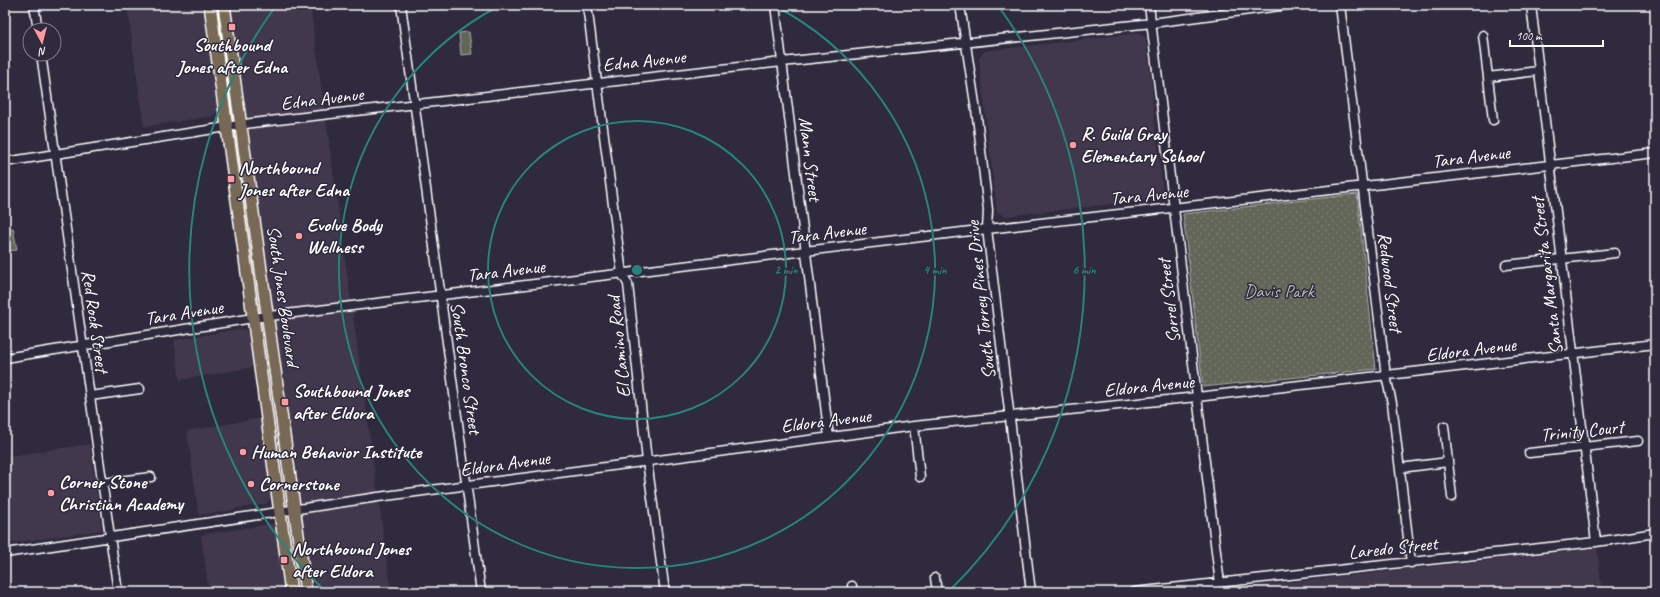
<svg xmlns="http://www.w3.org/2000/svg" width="1660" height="597" font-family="Caveat,sans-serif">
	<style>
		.built { fill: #42394e }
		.park { fill: url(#park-dots); stroke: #b0b2ac }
		.pitch { fill: #626658; stroke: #b0b2ac }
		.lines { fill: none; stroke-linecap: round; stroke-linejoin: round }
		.minor-casing { stroke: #fff; stroke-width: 11 }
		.major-casing { stroke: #fff; stroke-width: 14 }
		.minor { stroke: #2f2a3d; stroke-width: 8 }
		.major { stroke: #776954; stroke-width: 11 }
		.ring { fill: none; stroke: #27847c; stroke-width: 2 }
		.poi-dot { fill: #ff9aa2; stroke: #2f2a3d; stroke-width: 1.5 }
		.labels { text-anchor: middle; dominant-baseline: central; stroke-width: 3; stroke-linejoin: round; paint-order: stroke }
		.poi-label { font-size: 19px; font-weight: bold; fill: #fff; stroke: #2f2a3d; text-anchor: start }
		.street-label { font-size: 19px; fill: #fff; stroke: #2f2a3d }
		.park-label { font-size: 19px; fill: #b8bab4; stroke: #2f2a3d }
		.centre { fill: #27847c; stroke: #2f2a3d; stroke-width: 2 }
		.ring-label { font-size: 12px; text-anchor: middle; font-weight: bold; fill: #27847c; stroke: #2f2a3d; stroke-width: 3; stroke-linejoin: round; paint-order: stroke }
	</style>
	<defs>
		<pattern id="park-dots" width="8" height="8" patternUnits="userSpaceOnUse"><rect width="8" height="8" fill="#626658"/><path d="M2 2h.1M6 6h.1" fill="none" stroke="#7a7d71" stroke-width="1.8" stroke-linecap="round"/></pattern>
	</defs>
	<rect width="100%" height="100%" fill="#2f2a3d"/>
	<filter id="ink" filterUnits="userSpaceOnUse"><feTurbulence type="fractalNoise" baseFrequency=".025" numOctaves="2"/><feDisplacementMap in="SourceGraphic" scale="8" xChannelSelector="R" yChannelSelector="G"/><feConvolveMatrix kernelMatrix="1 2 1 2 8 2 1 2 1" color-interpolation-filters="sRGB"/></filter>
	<g filter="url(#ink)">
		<path class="built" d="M127,5H203L217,109L216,113L212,116L144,127Z
			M230,5H310L391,590L373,592H314Z
			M1139,33L1146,38L1148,56H1147L1149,60L1153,96H1152L1163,194L1159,199L1005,216L997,212L979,58L985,51Z
			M240,329L246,330L249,335L254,367L180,380L174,340Z
			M261,418L272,497L266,504L239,508L236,507V510L199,515L187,431Z
			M5,421L10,456L90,444L102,530L5,544Z
			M276,523L285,592H209L201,535Z
			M1597,548L1602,592H1229L1228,589Z"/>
		<path class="park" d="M1357,194L1376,369L1203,387L1183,214Z"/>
		<path class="pitch" d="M469,32L472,54L461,55L459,33Z
			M13,228L17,250L7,251L5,229Z"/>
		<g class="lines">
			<defs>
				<path id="minor" d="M34,5L38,30
					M401,5L481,592
					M587,5L622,274L628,284L647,461L665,592
					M775,5L829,437
					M960,5L977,117L988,210L987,229L1031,592
					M1149,5L1221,592
					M1340,5L1386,376L1392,403L1411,563
					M1531,5L1596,542
					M1483,35L1493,120
					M41,54L118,592
					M1488,77L1538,71
					M5,162L252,123L782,62L1152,23L1288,5
					M1506,265L1615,253
					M5,358L253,318L352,306L987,229L1655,153
					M90,396L140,389
					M914,426L920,477
					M1444,426L1452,497
					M1529,453L1638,441
					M1400,468L1448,462
					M102,483L151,477
					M5,553L378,497L914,426L1197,397L1655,344
					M935,578L937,592
					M852,586L853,592
					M1134,592L1596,542L1655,533"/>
				<path id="major" d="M210,5L291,592
					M224,5L306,592"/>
			</defs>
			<use href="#minor" class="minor-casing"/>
			<use href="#major" class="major-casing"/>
			<use href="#minor" class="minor"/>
			<use href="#major" class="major"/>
		</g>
	</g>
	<g class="ring">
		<circle cx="637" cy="270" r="149"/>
		<path d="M775 6A298 298 0 1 1 499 6"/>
		<path d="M326 592A447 447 0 0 1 275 7M999 7A447 447 0 0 1 948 592"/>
	</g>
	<g class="poi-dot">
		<rect x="228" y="23" width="8" height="8" rx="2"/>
		<circle cx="1073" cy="145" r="4"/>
		<rect x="227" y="175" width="8" height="8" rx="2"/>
		<circle cx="299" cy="236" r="4"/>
		<rect x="281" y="398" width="8" height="8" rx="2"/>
		<circle cx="243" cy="452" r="4"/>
		<circle cx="251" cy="484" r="4"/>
		<circle cx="51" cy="493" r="4"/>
		<rect x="280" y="556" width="8" height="8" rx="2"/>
	</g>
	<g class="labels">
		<g class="poi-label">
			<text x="232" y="45" text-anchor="middle">Southbound<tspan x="232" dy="22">Jones after Edna</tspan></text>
			<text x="1081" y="134">R. Guild Gray<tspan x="1081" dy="22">Elementary School</tspan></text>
			<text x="239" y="168">Northbound<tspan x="239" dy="22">Jones after Edna</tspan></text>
			<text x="307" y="225">Evolve Body<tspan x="307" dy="22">Wellness</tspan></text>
			<text x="293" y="391">Southbound Jones<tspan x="293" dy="22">after Eldora</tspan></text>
			<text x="251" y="452">Human Behavior Institute</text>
			<text x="59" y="482">Corner Stone<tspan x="59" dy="22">Christian Academy</tspan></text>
			<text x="259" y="484">Cornerstone</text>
			<text x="292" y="549">Northbound Jones<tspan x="292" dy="22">after Eldora</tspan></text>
		</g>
		<g class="street-label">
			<text transform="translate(644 61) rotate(-6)">Edna Avenue</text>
			<text transform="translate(322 99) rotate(-7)">Edna Avenue</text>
			<text transform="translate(1471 157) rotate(-7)">Tara Avenue</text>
			<text transform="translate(810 159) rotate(83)">Mann Street</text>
			<text transform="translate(1149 195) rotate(-6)">Tara Avenue</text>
			<text transform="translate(827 233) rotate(-7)">Tara Avenue</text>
			<text transform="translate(506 271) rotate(-7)">Tara Avenue</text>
			<text transform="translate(1547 276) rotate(-97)">Santa Margarita Street</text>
			<text transform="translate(1390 282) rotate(83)">Redwood Street</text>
			<text transform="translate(283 296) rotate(82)">South Jones Boulevard</text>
			<text transform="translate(981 300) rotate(-96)">South Torrey Pines Drive</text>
			<text transform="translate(1169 301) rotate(-97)">Sorrel Street</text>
			<text transform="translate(184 313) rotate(-9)">Tara Avenue</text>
			<text transform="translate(95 321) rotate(82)">Red Rock Street</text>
			<text transform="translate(619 347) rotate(-96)">El Camino Road</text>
			<text transform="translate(1471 350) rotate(-7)">Eldora Avenue</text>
			<text transform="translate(466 368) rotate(82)">South Bronco Street</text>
			<text transform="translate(1149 386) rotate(-6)">Eldora Avenue</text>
			<text transform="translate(826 421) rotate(-7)">Eldora Avenue</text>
			<text transform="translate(1582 431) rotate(-6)">Trinity Court</text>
			<text transform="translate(505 464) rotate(-8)">Eldora Avenue</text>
			<text transform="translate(1393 548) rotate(-6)">Laredo Street</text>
		</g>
		<g class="park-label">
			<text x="1279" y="291">Davis Park</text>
		</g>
	</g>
	<circle cx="637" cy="270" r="6" class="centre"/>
	<g class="ring-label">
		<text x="786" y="274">2 min</text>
		<text x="935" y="274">4 min</text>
		<text x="1084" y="274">6 min</text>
	</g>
	<rect width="1660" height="597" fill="none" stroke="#2f2a3d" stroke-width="20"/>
	<rect x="10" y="10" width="1640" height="577" fill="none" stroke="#fff" stroke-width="1.5" filter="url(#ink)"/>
	<g transform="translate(42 42) rotate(173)"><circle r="19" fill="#2f2a3d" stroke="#827f8b"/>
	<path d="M0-3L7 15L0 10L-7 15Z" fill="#ff9aa2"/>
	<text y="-6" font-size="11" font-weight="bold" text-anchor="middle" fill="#ffffff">N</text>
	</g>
	<path d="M1510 40v6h93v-6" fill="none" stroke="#ffffff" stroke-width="2"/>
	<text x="1516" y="40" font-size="12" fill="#ffffff" stroke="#2f2a3d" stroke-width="3" paint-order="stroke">100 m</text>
</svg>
